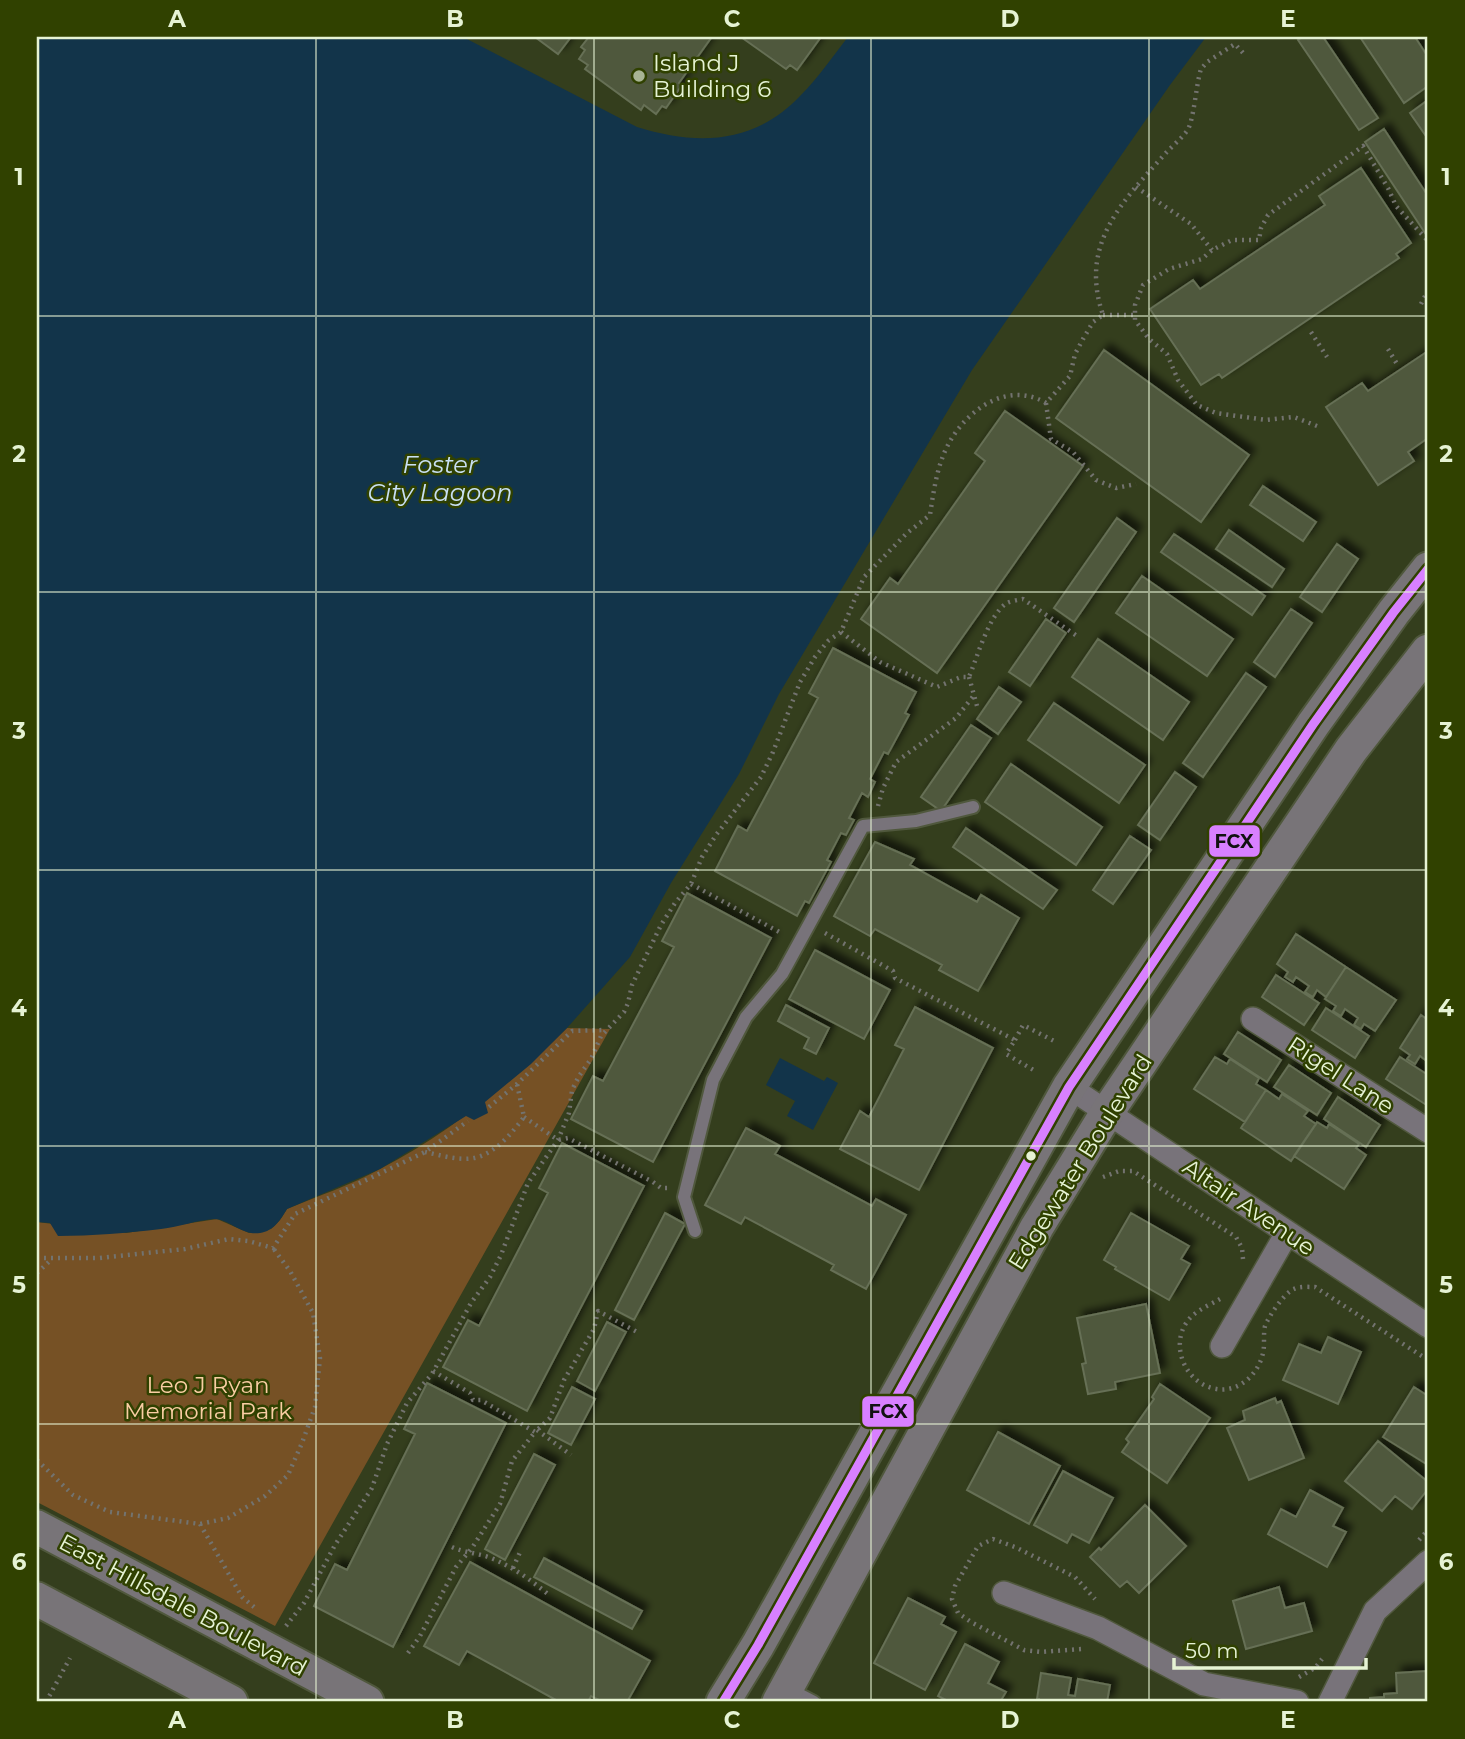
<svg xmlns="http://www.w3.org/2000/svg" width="1465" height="1739" font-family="Montserrat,sans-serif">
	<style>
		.green { fill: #765125 }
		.water { fill: #12344a }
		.building { fill: #4f583e; stroke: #666f55; stroke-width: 2; filter: url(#shadow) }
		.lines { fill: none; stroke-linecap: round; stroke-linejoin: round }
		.service-casing { stroke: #50583d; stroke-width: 16 }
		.minor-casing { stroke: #50583d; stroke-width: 26 }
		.secondary-casing { stroke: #50583d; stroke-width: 37 }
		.path { stroke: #73736f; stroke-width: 4.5; stroke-dasharray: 2 5; stroke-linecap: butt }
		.service { stroke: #78737a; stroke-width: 12 }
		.minor { stroke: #78737a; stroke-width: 23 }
		.secondary { stroke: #787478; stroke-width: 33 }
		.bus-1-casing { stroke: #304100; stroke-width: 14 }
		.bus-1 { stroke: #d880ff; stroke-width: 9 }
		.grid { fill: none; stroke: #e6f3d4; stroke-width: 2; stroke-opacity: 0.55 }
		.poi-dot { fill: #a8b494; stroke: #304100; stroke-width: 2.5 }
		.bus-dot { fill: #e6f3d4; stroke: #304100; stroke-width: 2.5 }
		.labels { text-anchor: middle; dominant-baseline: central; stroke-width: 5; stroke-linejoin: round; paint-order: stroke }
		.poi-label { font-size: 23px; fill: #e6f3d4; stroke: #304100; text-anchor: start }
		.street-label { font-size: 23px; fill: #e6f3d4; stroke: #304100 }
		.park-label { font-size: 23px; fill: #facda3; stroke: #304100 }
		.water-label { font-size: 24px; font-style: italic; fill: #c9e0f5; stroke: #304100 }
		.line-badge { stroke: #304100; stroke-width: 2.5 }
		.pale-badge-label { font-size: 19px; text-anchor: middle; font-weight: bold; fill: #111 }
		.neatline { fill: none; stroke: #e6f3d4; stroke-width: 2.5 }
		.grid-label { font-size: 23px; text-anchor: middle; font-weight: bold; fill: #e6f3d4 }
	</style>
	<defs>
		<filter id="shadow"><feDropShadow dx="6" dy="-6" stdDeviation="3.5" flood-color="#0009"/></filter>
	</defs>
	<rect width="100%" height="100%" fill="#343e1d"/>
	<path class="green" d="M567,1028L610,1029L275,1626L37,1502V1222L126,1233L217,1219L249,1233L271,1229L280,1220L287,1209C318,1196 351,1185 380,1169C451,1132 511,1083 567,1028Z"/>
	<path class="water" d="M37,37H463L637,127C698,146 755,144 801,95C818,78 833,56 848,37H1206L1170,85L972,370L779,694L739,774L671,883L630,957L567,1028L531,1064L485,1102L488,1113L474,1120L466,1116L380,1169L287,1209C281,1219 274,1231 260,1233C242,1236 229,1219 214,1219C197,1220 179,1227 161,1229C127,1233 92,1236 58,1236L50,1223L37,1222Z
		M780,1058L824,1081L827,1077L838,1083L813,1130L787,1116L795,1101L766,1085Z"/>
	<path class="building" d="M535,37H571L558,54Z
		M589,37H709L711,38L679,83L682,85L666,108L662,106L656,114L644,105L641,110L585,69L588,65L579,59L585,50L581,47Z
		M741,37H821L797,70L790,65L786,69Z
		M1302,37H1323L1378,118L1359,130L1298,40Z
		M1360,37H1415L1428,57V86L1404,103Z
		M1428,100V139L1410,113Z
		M1384,129L1428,196V230L1425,233L1365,142Z
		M1361,168L1411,243L1396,254L1399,258L1222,378L1219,374L1201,385L1150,309L1193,280L1200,289L1325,205L1319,196Z
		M1104,350L1249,455L1201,522L1056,418Z
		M1428,351V438L1408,452L1414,461L1378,485L1326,407L1362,383L1368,391Z
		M1005,411L1083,466L937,673L861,619L890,578L898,584L985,461L975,453Z
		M1263,486L1316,522L1303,541L1250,505Z
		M1117,518L1136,532L1074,622L1054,608Z
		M1229,530L1284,569L1272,587L1216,549Z
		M1174,534L1265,596L1252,615L1161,552Z
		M1337,544L1358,559L1322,612L1300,597Z
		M1142,576L1233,639L1207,676L1116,613Z
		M1291,609L1312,623L1275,677L1254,662Z
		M1046,619L1066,633L1030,686L1009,672Z
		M1098,639L1189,702L1163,740L1072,677Z
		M833,648L916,692L905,713L909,715L888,754L884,752L870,779L875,782L868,797L862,793L849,818L854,820L846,835L841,833L827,860L831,862L809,903L805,901L797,916L715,871L738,826L747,831L818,698L809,693Z
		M1246,673L1266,687L1203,777L1183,763Z
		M999,687L1021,702L998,734L977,719Z
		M1054,703L1145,765L1119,803L1028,740Z
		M971,725L991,738L941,811L921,797Z
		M1011,764L1102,827L1076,865L985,802Z
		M1175,772L1196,787L1160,840L1138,825Z
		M966,828L1057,890L1043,909L953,847Z
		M1130,836L1151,850L1113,904L1093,890Z
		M875,842L914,859L910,865L977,902L981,895L1019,918L978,991L939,970L942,965L875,929L870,936L834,916Z
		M687,893L771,938L653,1162L571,1119L593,1076L603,1081L674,947L662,941Z
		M1296,934L1346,967L1326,997L1317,990L1313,997L1305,992L1309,986L1296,977L1293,982L1285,977L1288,972L1277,964Z
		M815,950L890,990L864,1039L789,999Z
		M1346,967L1396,1000L1375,1031L1364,1024L1361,1029L1354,1025L1358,1018L1345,1009L1341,1016L1333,1011L1336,1006L1325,999Z
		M1276,975L1319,1003L1304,1025L1262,997Z
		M786,1005L829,1028L816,1054L804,1048L809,1038L778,1021Z
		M915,1007L993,1048L919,1190L840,1149L860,1111L869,1117L904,1049L895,1045Z
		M1326,1008L1369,1036L1355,1058L1312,1030Z
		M1421,1015L1428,1020V1062L1420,1056L1415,1064L1407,1059L1410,1055L1400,1048Z
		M1238,1032L1281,1060L1267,1082L1224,1054Z
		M1215,1057L1227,1064L1230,1059L1259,1078L1256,1084L1266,1090L1245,1122L1194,1089Z
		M1400,1057L1428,1075V1106L1386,1079Z
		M1289,1065L1331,1093L1317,1115L1274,1087Z
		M1266,1090L1279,1099L1282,1094L1308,1111L1304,1116L1316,1124L1291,1161L1241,1128Z
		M1338,1097L1380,1125L1366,1147L1324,1119Z
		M1317,1122L1327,1128L1329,1124L1359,1144L1356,1148L1366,1155L1344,1189L1294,1156Z
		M746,1128L780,1146L775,1154L872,1206L876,1199L906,1215L866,1289L831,1270L834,1265L745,1217L741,1224L705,1205Z
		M562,1143L644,1186L527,1411L443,1367L468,1320L479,1326L548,1193L539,1188Z
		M665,1213L685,1224L634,1320L615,1310Z
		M1131,1213L1189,1246L1181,1259L1190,1264L1169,1300L1115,1269L1116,1267L1104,1260Z
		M1146,1304L1160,1373L1115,1382L1116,1389L1088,1394L1082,1364L1086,1363L1077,1318Z
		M607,1322L626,1332L595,1391L577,1381Z
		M1328,1337L1361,1352L1338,1404L1283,1380L1299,1344L1321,1353Z
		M427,1383L506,1423L393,1647L314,1606L335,1564L347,1570L415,1434L404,1429Z
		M1160,1384L1210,1418L1167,1483L1122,1452L1129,1442L1126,1439L1154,1399L1152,1397Z
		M572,1387L595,1399L571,1445L548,1433Z
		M1414,1387L1428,1396V1465L1383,1437Z
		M1275,1398L1277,1403L1281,1401L1304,1458L1249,1480L1227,1428L1245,1420L1243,1411Z
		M998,1432L1060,1466L1029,1524L967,1490Z
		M1378,1441L1428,1482V1489L1412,1509L1395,1496L1382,1511L1345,1481Z
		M534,1454L555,1465L505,1560L485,1549Z
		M1063,1471L1113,1498L1089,1543L1072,1534L1067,1543L1034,1525Z
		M1310,1490L1343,1508L1333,1526L1346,1532L1327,1567L1268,1534L1281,1509L1296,1517Z
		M1145,1505L1186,1546L1139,1593L1127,1581L1120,1587L1090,1557L1099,1548L1101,1550Z
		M544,1558L642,1611L632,1629L534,1577Z
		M470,1562L650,1661L627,1702H603L591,1696L588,1702H555L556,1700L467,1651L459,1665L424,1646Z
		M1279,1587L1285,1608L1304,1603L1312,1631L1246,1649L1233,1601Z
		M908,1598L945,1617L941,1624L956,1632L925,1690L874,1663Z
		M965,1644L999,1662L988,1683L1006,1692L1000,1702H950L938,1696Z
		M1427,1671L1428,1702H1370V1698L1384,1697V1694L1397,1693L1396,1673Z
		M1041,1673L1071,1678L1068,1695L1075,1696L1078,1679L1110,1685L1107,1702H1039V1699H1037Z"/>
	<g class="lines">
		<defs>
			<path id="service" d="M695,1231L684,1197L713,1080L746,1017L782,974L863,826L916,821L973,807
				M787,1688L814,1702"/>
			<path id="minor" d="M1253,1019L1428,1131
				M1069,1087L1428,1326
				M1222,1346L1287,1233
				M1004,1593L1098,1628L1204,1684L1297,1702
				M1330,1702L1375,1611L1428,1562"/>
			<path id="secondary" d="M37,1527L367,1702
				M37,1599L231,1702
				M723,1702L758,1645L1069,1087L1314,723L1393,613L1428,569
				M779,1702L1037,1227L1108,1111L1351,750L1428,651"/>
		</defs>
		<use href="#service" class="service-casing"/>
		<use href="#minor" class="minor-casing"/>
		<use href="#secondary" class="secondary-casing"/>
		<path class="path" d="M1136,187L1191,224L1212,250
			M1421,304L1428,290
			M1103,315H1135
			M1311,332L1327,357
			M1388,349L1397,364
			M1046,403L1051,439L1073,452L1096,480L1116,488L1136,484
			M1317,426L1294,417L1266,420L1216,413L1197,405L1178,380L1167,354L1149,339L1135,320V305L1143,285L1169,269L1202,259L1212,250L1232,240H1259L1261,228L1268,215L1363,146L1388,188L1396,206L1428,241
			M841,632L880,662L937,687L961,677H969C977,658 989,614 1007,603C1011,601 1018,600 1023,599L1077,636
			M969,677L977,706
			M878,806L883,788L896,762L956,718L975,694
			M691,884L783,934
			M825,933L893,971L895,978L1015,1040L1006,1054L1037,1072
			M1015,1040L1023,1025L1056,1042
			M489,1107L517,1084L572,1031L605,1030
			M524,1117L558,1140L568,1138L653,1182L661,1188H668
			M425,1152C440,1155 458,1161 474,1158C495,1154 512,1133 524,1117L517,1084
			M1103,1177L1119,1171H1133L1236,1237L1242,1248L1243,1259
			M37,1258H99L185,1249L229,1239L248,1241L273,1248L295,1214L425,1152L468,1121
			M37,1273L52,1259
			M1220,1299C1211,1304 1200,1309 1192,1316C1168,1339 1182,1380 1212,1388C1236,1395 1258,1376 1263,1353C1265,1345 1263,1335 1265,1326C1269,1316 1284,1293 1294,1289C1300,1286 1309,1287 1315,1287L1428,1360
			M433,1371L470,1393L473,1400H481L535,1432L550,1418L564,1380L594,1329L598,1311L639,1333
			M537,1430L571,1455
			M37,1460L73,1495L110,1512L200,1524L228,1518L265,1496L288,1475L302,1443L315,1407L320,1358L313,1313L290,1271L273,1248
			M200,1524L242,1597L254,1607
			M1419,1540L1428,1530
			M452,1547C465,1553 478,1553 491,1558C513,1567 531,1580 549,1595
			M513,1568L521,1550
			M286,1626L304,1603L335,1545L372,1488L387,1444L407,1403L432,1374L471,1303L490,1277L501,1255L528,1183L558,1140L569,1113L572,1090L579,1076L591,1059L601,1036L624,1012L628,1003L632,985L661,925L675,903L691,884L702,857L716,835L761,777L773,752L800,682L815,657L828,641L841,632L864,577L907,533L930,515C933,495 936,474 943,456C958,416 1004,378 1046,403L1070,376L1075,354L1083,339L1093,322L1103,315C1079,245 1121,203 1164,155C1171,147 1180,140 1187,131C1194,121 1196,84 1201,69L1207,62L1235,44L1243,53
			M1081,1649L1041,1652L1024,1650L971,1622L958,1613L952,1599L955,1586L978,1546L993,1539L1015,1547L1075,1577L1095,1599
			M408,1653L420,1636L456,1567L472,1548L500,1504L512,1461L535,1432
			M1299,1677L1315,1668L1322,1659
			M46,1702L70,1658"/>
		<use href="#service" class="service"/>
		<use href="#minor" class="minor"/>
		<use href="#secondary" class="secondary"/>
		<defs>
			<path id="bus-1" d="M723,1702L758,1645L1069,1087L1314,723L1393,613L1428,569"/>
		</defs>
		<use href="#bus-1" class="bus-1-casing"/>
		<use href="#bus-1" class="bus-1"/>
	</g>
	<path class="grid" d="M316,37V1702M594,37V1702M871,37V1702M1149,37V1702M37,316H1428M37,592H1428M37,870H1428M37,1146H1428M37,1424H1428"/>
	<circle class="poi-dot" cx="639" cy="76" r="7"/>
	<circle class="bus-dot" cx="1031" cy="1156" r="6"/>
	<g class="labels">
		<g class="poi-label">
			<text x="653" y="63">Island J<tspan x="653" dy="26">Building 6</tspan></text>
		</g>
		<g class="street-label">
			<text transform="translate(1341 1075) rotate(33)">Rigel Lane</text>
			<text transform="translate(1080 1162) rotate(-58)">Edgewater Boulevard</text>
			<text transform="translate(1249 1207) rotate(34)">Altair Avenue</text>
			<text transform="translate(183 1605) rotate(28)">East Hillsdale Boulevard</text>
		</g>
		<g class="park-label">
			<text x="208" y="1385">Leo J Ryan<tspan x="208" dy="26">Memorial Park</tspan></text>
		</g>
		<g class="water-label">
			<text x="440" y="464">Foster<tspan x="440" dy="28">City Lagoon</tspan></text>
		</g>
	</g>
	<g class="line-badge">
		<rect x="1208" y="824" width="53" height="34" rx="7" fill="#d880ff"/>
		<rect x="861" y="1395" width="54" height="33" rx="7" fill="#d880ff"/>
	</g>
	<g class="pale-badge-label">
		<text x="1234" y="848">FCX</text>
		<text x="888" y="1418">FCX</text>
	</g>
	<rect width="1465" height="1739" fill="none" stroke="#304100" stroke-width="77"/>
	<path d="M1174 1658v10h192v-10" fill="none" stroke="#e6f3d4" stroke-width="3.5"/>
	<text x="1185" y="1658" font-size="21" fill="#e6f3d4" stroke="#304100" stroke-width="5" paint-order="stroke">50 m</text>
	<rect x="38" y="38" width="1388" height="1662" class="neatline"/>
	<g class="grid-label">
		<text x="177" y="27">A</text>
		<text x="455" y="27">B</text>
		<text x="732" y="27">C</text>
		<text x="1010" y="27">D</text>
		<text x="1288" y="27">E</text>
		<text x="19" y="185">1</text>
		<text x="1446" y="185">1</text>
		<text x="19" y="462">2</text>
		<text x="1446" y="462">2</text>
		<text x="19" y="739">3</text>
		<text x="1446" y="739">3</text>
		<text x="19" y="1016">4</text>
		<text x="1446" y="1016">4</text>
		<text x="19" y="1293">5</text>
		<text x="1446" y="1293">5</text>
		<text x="19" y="1570">6</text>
		<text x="1446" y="1570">6</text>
		<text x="177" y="1728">A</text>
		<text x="455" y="1728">B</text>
		<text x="732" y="1728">C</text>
		<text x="1010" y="1728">D</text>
		<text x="1288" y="1728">E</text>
	</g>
</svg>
